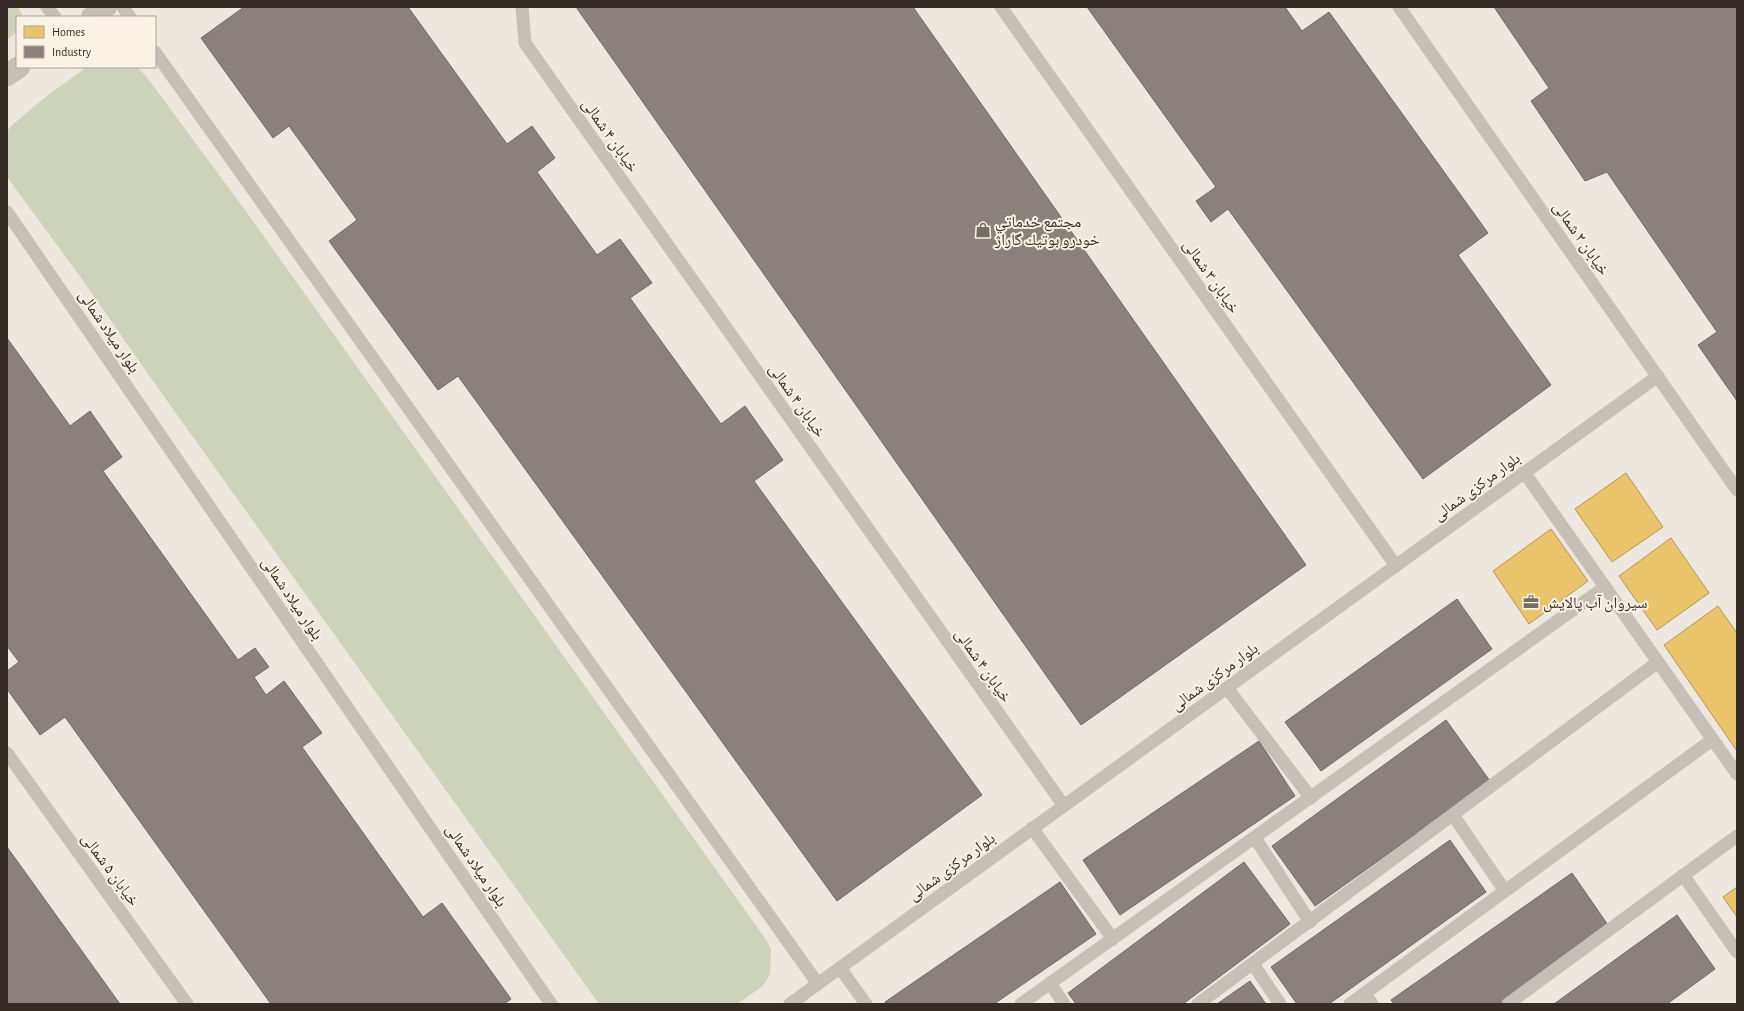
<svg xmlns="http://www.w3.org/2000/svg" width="1744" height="1011" font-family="'Alegreya Sans','Noto Naskh Arabic',sans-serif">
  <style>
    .green { fill: #cdd3b8 }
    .homes { fill: #e9c46a; stroke: #b39656 }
    .industry { fill: #8a817c; stroke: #716862 }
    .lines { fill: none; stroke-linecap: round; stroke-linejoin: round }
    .service { stroke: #c6bfb8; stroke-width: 13 }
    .minor { stroke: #c6bfb8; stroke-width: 22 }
    .labels { text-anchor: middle; stroke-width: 4; stroke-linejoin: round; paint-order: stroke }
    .street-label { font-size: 16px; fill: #362c26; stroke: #faf2e5 }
    .poi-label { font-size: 16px; fill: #362c26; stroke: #faf2e5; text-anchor: start }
  </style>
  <rect width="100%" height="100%" fill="#ede7df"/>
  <!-- green -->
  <g class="green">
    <path d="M7 7H18L22 14 21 17H17V31L10 38H7Z"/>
    <path d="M87 67H137L146 76 245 210 767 941 771 949 770 974 763 986 737 1004H599L160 391 79 275 7 177V132L10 127 44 98Z"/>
  </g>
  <!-- homes -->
  <g class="homes">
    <path d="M1626 473 1663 527 1612 562 1575 509Z"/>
    <path d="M1551 529 1588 581 1529 624 1493 571Z"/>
    <path d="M1671 538 1709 593 1657 630 1619 576Z"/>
    <path d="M1718 606 1737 633V751L1664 645Z"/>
    <path d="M1737 887V917L1723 897Z"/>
  </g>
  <!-- industry -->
  <g class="industry">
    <path d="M244 7H408L507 144 532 126 555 158 537 172 597 255 620 239 652 283 630 298 721 424 745 406 783 460 754 481 982 795 837 901 458 376 438 390 329 241 357 220 289 126 273 138 201 38Z"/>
    <path d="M576 7H913L1306 565 1081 725Z"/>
    <path d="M1087 7H1285L1302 31 1329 12 1488 233 1458 255 1551 385 1423 479 1228 209 1211 222 1196 201 1216 187Z"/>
    <path d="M1494 7H1737V401L1698 345 1717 332 1607 172 1585 181 1531 101 1549 88Z"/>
    <path d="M7 338 70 426 90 411 122 457 103 471 238 660 255 648 269 667 254 677 266 695 284 681 322 733 302 747 423 917 442 903 511 999 504 1004H271L65 717 40 735 7 689V671L19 662 7 646Z"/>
    <path d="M1457 599 1492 649 1321 771 1285 722Z"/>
    <path d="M1446 720 1490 781 1315 906 1272 846Z"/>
    <path d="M1259 741 1295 796 1120 915 1083 860Z"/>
    <path d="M1450 840 1486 892 1329 1004H1297L1271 967Z"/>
    <path d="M7 847 120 1004H7Z"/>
    <path d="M1244 862 1290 924 1183 1004H1076L1068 993Z"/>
    <path d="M1572 873 1610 928 1502 1004H1394L1391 1000Z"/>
    <path d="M1060 882 1096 934 994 1004H886L885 1002Z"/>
    <path d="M1677 915 1715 969 1667 1004H1554Z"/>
    <path d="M1250 981 1266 1004H1217Z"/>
  </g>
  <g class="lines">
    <!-- service -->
    <g class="service">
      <path d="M47 7 55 17"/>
      <path d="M123 7 130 17"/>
      <path d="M522 7 525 43 1064 806"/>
      <path d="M1001 7 1396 566"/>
      <path d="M1399 7 1737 490"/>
      <path d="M155 52 818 984"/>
      <path d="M7 212 551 1004"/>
      <path d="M1524 472 1737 774"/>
      <path d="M1227 688 1311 798"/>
      <path d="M7 753 187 1004"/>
      <path d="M1453 815 1505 891"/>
      <path d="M1032 828 1113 939"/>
      <path d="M1255 838 1310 922"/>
      <path d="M1683 875 1737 952"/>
      <path d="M1253 964 1280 1004"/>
      <path d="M840 968 866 1004"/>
      <path d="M1050 983 1064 1004"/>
      <path d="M1365 993 1372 1004"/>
      <path d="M790 1004 1658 376"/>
      <path d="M1021 1004 1605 587"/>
      <path d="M1198 1004 1658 662"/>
      <path d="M1350 1004 1712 740"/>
      <path d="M1508 1004 1737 836"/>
    </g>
    <!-- minor -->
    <g class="minor">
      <path d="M92 17 106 7"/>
      <path d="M7 75 19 67"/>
    </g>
  </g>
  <!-- icons -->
  <defs>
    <symbol id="shop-bare" viewBox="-9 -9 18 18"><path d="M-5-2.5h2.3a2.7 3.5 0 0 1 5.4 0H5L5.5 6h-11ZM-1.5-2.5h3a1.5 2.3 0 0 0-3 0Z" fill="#766d67" stroke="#faf2e5" stroke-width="2.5" paint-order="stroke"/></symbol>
    <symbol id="office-bare" viewBox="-9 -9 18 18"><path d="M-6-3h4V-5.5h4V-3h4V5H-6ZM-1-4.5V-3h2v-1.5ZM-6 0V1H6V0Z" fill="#766d67" stroke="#faf2e5" stroke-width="2.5" paint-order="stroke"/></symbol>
  </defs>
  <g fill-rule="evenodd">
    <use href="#shop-bare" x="972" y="219" width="22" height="22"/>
    <use href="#office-bare" x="1520" y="591" width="22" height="22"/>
  </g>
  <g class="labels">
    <!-- street labels -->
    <g class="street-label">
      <text transform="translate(611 135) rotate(55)" y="6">خیابان ۴ شمالی</text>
      <text transform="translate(1582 238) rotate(55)" y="6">خیابان ۲ شمالی</text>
      <text transform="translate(1212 276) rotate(55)" y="6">خیابان ۳ شمالی</text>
      <text transform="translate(110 331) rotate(56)" y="6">بلوار میلاد شمالی</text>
      <text transform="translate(798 400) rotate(55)" y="6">خیابان ۴ شمالی</text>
      <text transform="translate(1476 486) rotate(-36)" y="6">بلوار مرکزی شمالی</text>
      <text transform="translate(293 598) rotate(56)" y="6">بلوار میلاد شمالی</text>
      <text transform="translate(984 665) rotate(55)" y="6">خیابان ۴ شمالی</text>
      <text transform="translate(1214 676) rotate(-36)" y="6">بلوار مرکزی شمالی</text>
      <text transform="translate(477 865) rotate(56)" y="6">بلوار میلاد شمالی</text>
      <text transform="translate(951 866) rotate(-36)" y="6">بلوار مرکزی شمالی</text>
      <text transform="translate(111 869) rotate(54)" y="6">خیابان ۵ شمالی</text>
    </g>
    <!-- poi labels -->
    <g class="poi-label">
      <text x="995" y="227">مجتمع خدماتي<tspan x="995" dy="18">خودرو بوتيك گاراژ</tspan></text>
      <text x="1543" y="608">سیروان آب پالایش</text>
    </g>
  </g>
  <!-- border -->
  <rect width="1744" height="1011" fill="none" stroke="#362c26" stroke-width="16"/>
  <!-- legend -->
  <rect x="16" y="16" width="140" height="52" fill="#faf2e5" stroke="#aca399"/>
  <rect x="24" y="26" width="20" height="12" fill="#e9c46a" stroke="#aca399"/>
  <text x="52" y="36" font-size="12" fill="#362c26">Homes</text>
  <rect x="24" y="46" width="20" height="12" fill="#8a817c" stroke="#aca399"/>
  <text x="52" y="56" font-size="12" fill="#362c26">Industry</text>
</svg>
